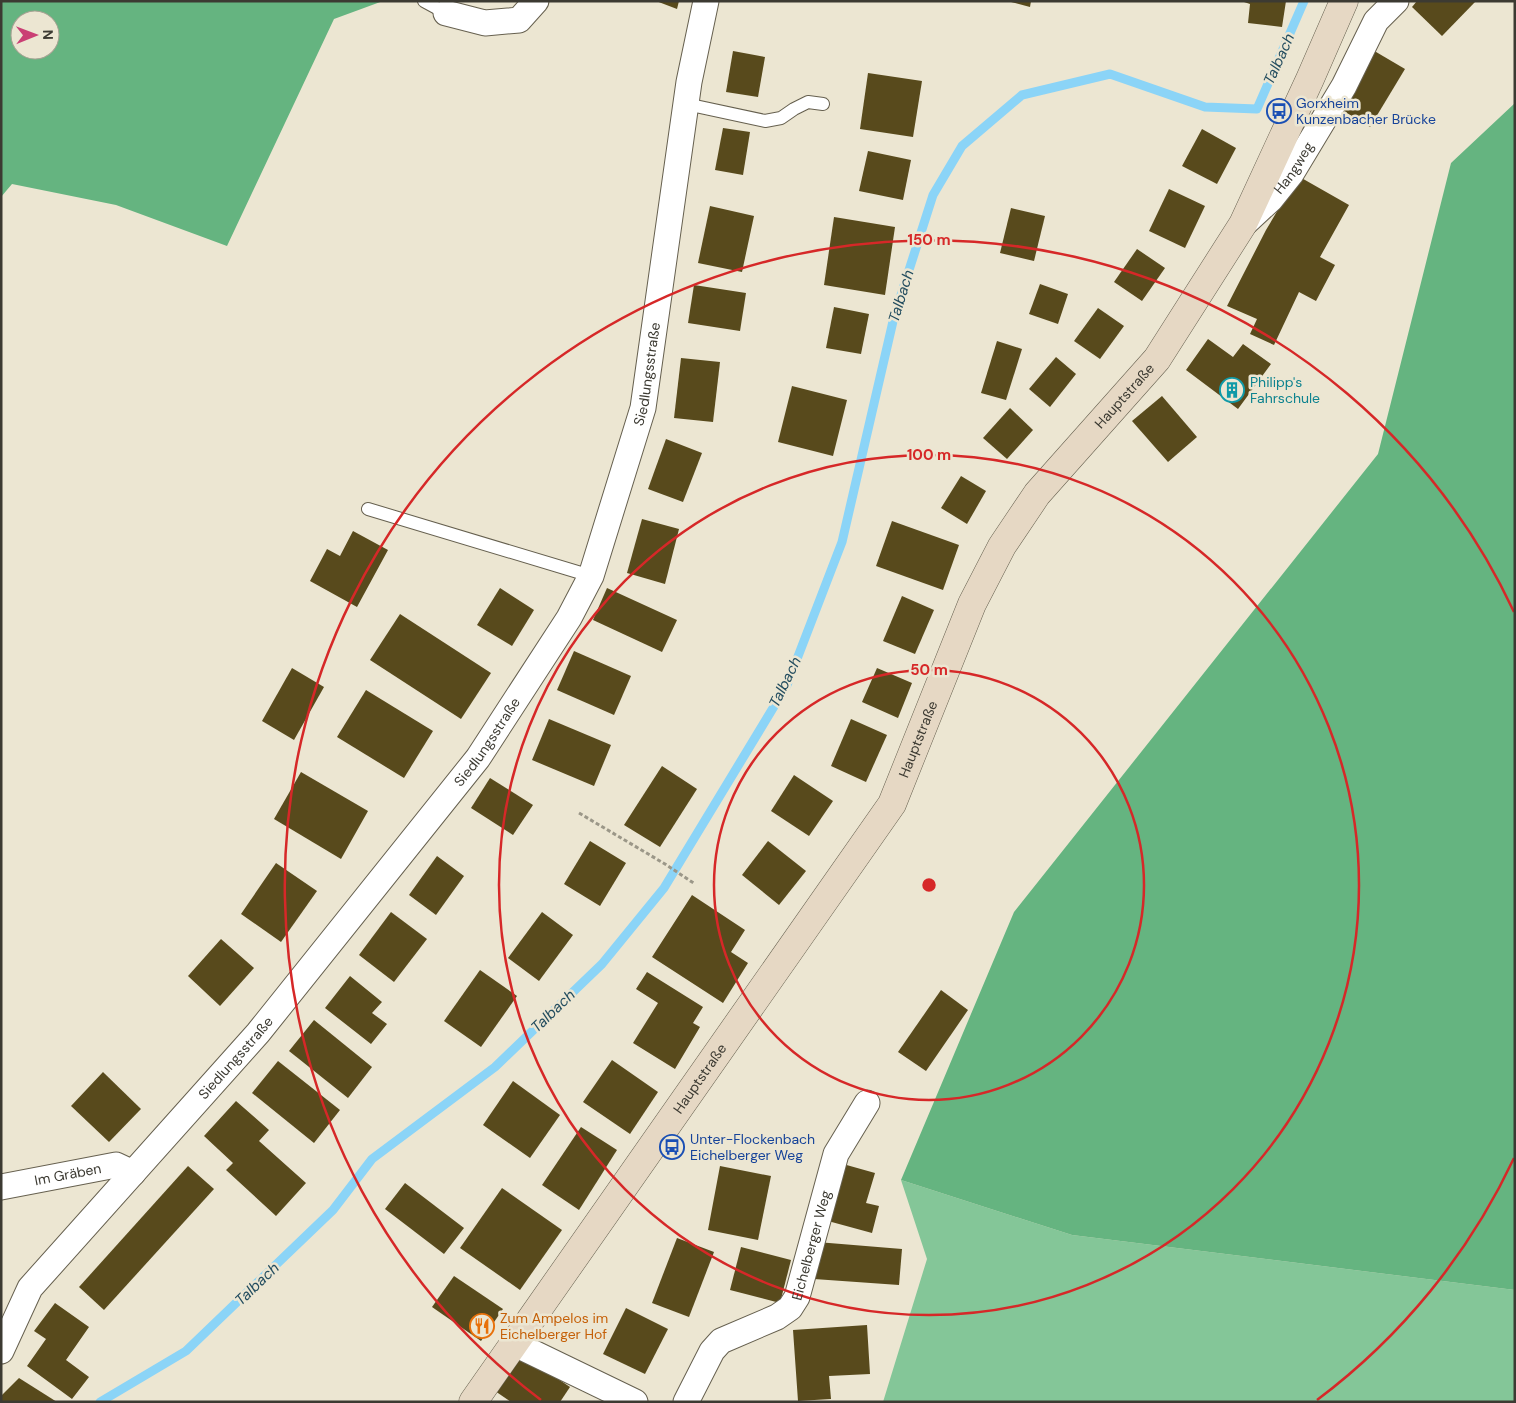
<svg xmlns="http://www.w3.org/2000/svg" width="1516" height="1403" font-family="'DM Sans',sans-serif">
  <style>
    .green { fill: #84c698 }
    .forest { fill: #65b480; fill-rule: evenodd }
    .lines { fill: none; stroke-linecap: round; stroke-linejoin: round }
    .stream { stroke: #8bd4f7; stroke-width: 9 }
    .building { fill: #584a1c }
    .lane-casing { stroke: #66604f; stroke-width: 14 }
    .street-casing { stroke: #66604f; stroke-width: 27 }
    .secondary-casing { stroke: #66604f; stroke-width: 29 }
    .path { stroke: #9b9788; stroke-width: 3; stroke-dasharray: 4 2.5; stroke-linecap: butt }
    .lane { stroke: #fff; stroke-width: 12 }
    .street { stroke: #fff; stroke-width: 25 }
    .secondary { stroke: #e6d8c4; stroke-width: 28 }
    .ring { fill: none; stroke: #d62828; stroke-width: 2.5 }
    .labels { text-anchor: middle; stroke-width: 5; stroke-linejoin: round; paint-order: stroke }
    .transit-label { font-size: 14px; fill: #164399; stroke: #ece6d2; text-anchor: start }
    .street-label { font-size: 14px; fill: #3c3a32; stroke: #ece6d2 }
    .culture-label { font-size: 14px; fill: #0d838f; stroke: #ece6d2; text-anchor: start }
    .food-label { font-size: 14px; fill: #c56008; stroke: #ece6d2; text-anchor: start }
    .water-label { font-size: 15px; font-style: italic; fill: #234d5f; stroke: #ece6d2 }
    .centre { fill: #d62828; stroke: #ece6d2; stroke-width: 2.5 }
    .ring-label { font-size: 15px; text-anchor: middle; font-weight: bold; fill: #d62828; stroke: #ece6d2; stroke-width: 5; stroke-linejoin: round; paint-order: stroke }
  </style>
  <rect width="100%" height="100%" fill="#ece6d2"/>
  <!-- green -->
  <path class="green" d="M901 1180 1072 1235 1515 1290V1402H883L927 1259Z"/>
  <!-- forest -->
  <g class="forest">
    <path d="M1 1H383L334 19 227 246 116 205 12 184 1 197ZM20 20H50V50H20Z"/>
    <path d="M1515 103V1290L1072 1235 901 1180 1014 912 1378 454 1451 163Z"/>
  </g>
  <g class="lines">
    <!-- stream -->
    <path class="stream" d="M100 1402 186 1351 333 1210 372 1159 495 1067 602 964 664 888 787 685 842 542 894 317 933 195 962 146 1022 95 1110 74 1205 107 1257 109 1304 1"/>
  </g>
  <!-- building -->
  <g class="building">
    <path d="M656 1H679L677 9Z"/>
    <path d="M1007 1H1031L1030 7Z"/>
    <path d="M1241 1H1286L1282 27 1248 23 1250 4Z"/>
    <path d="M1417 1H1476L1442 36 1412 7Z"/>
    <path d="M1371 49 1405 69 1370 127 1337 107Z"/>
    <path d="M733 51 765 57 758 97 726 92Z"/>
    <path d="M868 73 922 81 913 137 860 129Z"/>
    <path d="M723 128 750 132 743 175 715 170Z"/>
    <path d="M1202 129 1236 148 1217 184 1182 166Z"/>
    <path d="M868 151 911 160 903 200 859 191Z"/>
    <path d="M1298 176 1349 205 1320 257 1335 265 1316 301 1299 292 1274 345 1250 334 1257 319 1227 306 1266 230Z"/>
    <path d="M1169 189 1205 206 1185 248 1149 231Z"/>
    <path d="M710 206 754 216 742 272 698 263Z"/>
    <path d="M1011 208 1045 216 1034 261 1000 253Z"/>
    <path d="M834 217 895 227 885 295 824 285Z"/>
    <path d="M1137 249 1165 268 1142 301 1114 282Z"/>
    <path d="M1040 284 1068 294 1058 324 1029 314Z"/>
    <path d="M694 285 746 293 740 331 688 323Z"/>
    <path d="M834 307 869 314 861 354 826 348Z"/>
    <path d="M1098 308 1124 326 1100 359 1074 341Z"/>
    <path d="M1208 339 1233 357 1243 344 1271 364 1238 409 1186 370Z"/>
    <path d="M997 341 1022 349 1006 400 981 393Z"/>
    <path d="M1056 357 1076 374 1050 407 1029 389Z"/>
    <path d="M681 358 720 362 713 422 674 418Z"/>
    <path d="M792 386 847 400 833 456 778 442Z"/>
    <path d="M1162 396 1197 437 1168 462 1132 421Z"/>
    <path d="M1010 408 1033 430 1007 459 983 438Z"/>
    <path d="M666 439 702 453 683 502 648 489Z"/>
    <path d="M961 476 986 491 967 524 941 508Z"/>
    <path d="M642 519 679 529 665 584 627 573Z"/>
    <path d="M892 521 959 545 943 590 876 566Z"/>
    <path d="M353 531 388 550 357 607 310 581 327 549 340 556Z"/>
    <path d="M500 588 534 610 512 646 477 625Z"/>
    <path d="M607 588 677 620 662 652 593 620Z"/>
    <path d="M902 596 934 610 915 654 883 641Z"/>
    <path d="M400 614 491 673 461 719 370 660Z"/>
    <path d="M574 651 631 676 614 715 557 690Z"/>
    <path d="M292 668 324 687 294 740 262 721Z"/>
    <path d="M877 668 912 683 898 718 862 702Z"/>
    <path d="M366 690 433 731 404 778 337 737Z"/>
    <path d="M549 719 611 745 594 786 532 760Z"/>
    <path d="M851 719 887 735 866 782 831 766Z"/>
    <path d="M662 766 697 789 660 847 624 825Z"/>
    <path d="M301 772 368 811 341 859 274 819Z"/>
    <path d="M794 775 833 801 809 836 771 811Z"/>
    <path d="M490 778 533 805 513 835 471 808Z"/>
    <path d="M590 841 626 863 600 906 564 884Z"/>
    <path d="M768 841 806 871 779 905 742 875Z"/>
    <path d="M437 856 464 876 436 915 409 895Z"/>
    <path d="M276 863 317 891 281 942 241 914Z"/>
    <path d="M692 895 745 930 731 952 748 963 723 1003 652 957Z"/>
    <path d="M391 912 427 939 394 982 359 955Z"/>
    <path d="M542 912 573 935 539 981 508 958Z"/>
    <path d="M221 939 254 968 220 1006 188 976Z"/>
    <path d="M480 970 517 996 481 1047 444 1021Z"/>
    <path d="M647 972 703 1007 693 1023 700 1027 675 1069 633 1043 658 1003 636 989Z"/>
    <path d="M350 976 382 1002 372 1013 387 1024 371 1044 325 1008Z"/>
    <path d="M941 990 968 1010 926 1071 898 1052Z"/>
    <path d="M314 1020 372 1067 348 1098 289 1051Z"/>
    <path d="M612 1060 658 1092 630 1134 583 1102Z"/>
    <path d="M278 1061 340 1110 314 1143 252 1093Z"/>
    <path d="M103 1072 141 1109 109 1142 71 1106Z"/>
    <path d="M513 1081 560 1115 530 1158 483 1125Z"/>
    <path d="M236 1101 269 1130 259 1141 306 1183 276 1216 226 1170 233 1163 204 1136Z"/>
    <path d="M581 1127 617 1150 579 1210 542 1185Z"/>
    <path d="M843 1164 875 1173 866 1203 879 1206 872 1233 828 1221Z"/>
    <path d="M188 1166 214 1189 104 1310 79 1287Z"/>
    <path d="M720 1166 771 1176 758 1240 708 1230Z"/>
    <path d="M405 1183 464 1228 444 1254 385 1209Z"/>
    <path d="M502 1188 562 1230 520 1290 460 1248Z"/>
    <path d="M677 1238 714 1252 689 1317 652 1303Z"/>
    <path d="M817 1242 902 1249 899 1285 814 1279Z"/>
    <path d="M741 1247 791 1260 780 1303 730 1290Z"/>
    <path d="M454 1276 503 1309 481 1341 432 1307Z"/>
    <path d="M55 1303 89 1327 66 1360 89 1377 72 1399 27 1366 46 1339 34 1331Z"/>
    <path d="M626 1308 668 1329 645 1374 603 1354Z"/>
    <path d="M867 1325 870 1374 829 1376 831 1399 798 1401 793 1330Z"/>
    <path d="M521 1354 570 1387 560 1402H511L495 1391Z"/>
    <path d="M19 1378 57 1402H1V1396Z"/>
  </g>
  <g class="lines">
    <defs>
      <g id="lane">
        <path d="M424 1 446 13"/>
        <path d="M686 104 765 121 781 118 794 109 808 102 823 104"/>
        <path d="M368 509 591 576"/>
      </g>
      <g id="street">
        <path d="M446 13 485 23 519 20 536 1"/>
        <path id="s1" d="M1245 223 1271 199 1291 174 1344 86 1376 21 1396 1"/>
        <path id="s2" d="M1 1187 116 1165 133 1173"/>
        <path d="M515 1344 635 1402"/>
        <path id="s3" d="M1 1351 30 1288 258 1033 478 758 569 618 591 576 643 408 689 82 706 1"/>
        <path id="s4" d="M686 1402 712 1351 721 1341 777 1317 790 1308 797 1297 836 1154 867 1103"/>
      </g>
      <g id="secondary">
        <path id="s5" d="M473 1402 892 804 972 604 1002 546 1037 494 1157 359 1243 224 1310 79 1344 1"/>
      </g>
    </defs>
    <!-- lane casing -->
    <use href="#lane" class="lane-casing"/>
    <!-- street casing -->
    <use href="#street" class="street-casing"/>
    <!-- secondary casing -->
    <use href="#secondary" class="secondary-casing"/>
    <!-- path -->
    <path class="path" d="M579 813 665 864 695 884"/>
    <!-- lane -->
    <use href="#lane" class="lane"/>
    <!-- street -->
    <use href="#street" class="street"/>
    <!-- secondary -->
    <use href="#secondary" class="secondary"/>
  </g>
  <!-- distance rings -->
  <g class="ring">
    <circle cx="929" cy="885" r="215"/>
    <circle cx="929" cy="885" r="430"/>
    <path d="M1514 1158A645 645 0 0 1 1317 1400M541 1400A645 645 0 1 1 1514 612"/>
  </g>
  <!-- icons -->
  <defs>
    <symbol id="bus-ring" viewBox="-11 -11 22 22"><circle r="9.5" fill="#ece6d2" stroke="#1a4fb4" stroke-width="1.5"/><path d="M-5-6H5V4H4V6H2V4H-2V6H-4V4H-5ZM-3.5-4V0h7V-4ZM-3.5 1.2v1.5H-2V1.2ZM2 1.2v1.5H3.5V1.2Z" fill="#1a4fb4"/></symbol>
    <symbol id="building-ring" viewBox="-11 -11 22 22"><circle r="9.5" fill="#ece6d2" stroke="#0f9aa8" stroke-width="1.5"/><path d="M-4-6H4V6H1V3H-1V6H-4ZM-2.5-4.3h1.7v1.8h-1.7ZM.8-4.3h1.7v1.8H.8ZM-2.5-1h1.7V.8h-1.7ZM.8-1h1.7V.8H.8Z" fill="#0f9aa8"/></symbol>
    <symbol id="restaurant-ring" viewBox="-11 -11 22 22"><circle r="9.5" fill="#ece6d2" stroke="#e8710a" stroke-width="1.5"/><path d="M-5-6h1v4h1v-4h1v4h1v-4h1v5L-1.5 .5V6h-2V.5L-5-1ZM5-6V6H3V1.5H1.5Q1.5-4 5-6Z" fill="#e8710a"/></symbol>
  </defs>
  <g fill-rule="evenodd">
    <use href="#bus-ring" x="1265" y="97" width="28" height="28"/>
    <use href="#building-ring" x="1218" y="376" width="28" height="28"/>
    <use href="#bus-ring" x="658" y="1133" width="28" height="28"/>
    <use href="#restaurant-ring" x="468" y="1312" width="28" height="28"/>
  </g>
  <g class="labels">
    <!-- transit labels -->
    <g class="transit-label">
      <text x="1296" y="108">Gorxheim<tspan x="1296" dy="16">Kunzenbacher Brücke</tspan></text>
      <text x="690" y="1144">Unter-Flockenbach<tspan x="690" dy="16">Eichelberger Weg</tspan></text>
    </g>
    <!-- street labels -->
    <g class="street-label">
      <text dy="5" stroke="none"><textPath href="#s1" startOffset="74">Hangweg</textPath></text>
      <text dy="5" stroke="none"><textPath href="#s3" startOffset="1188">Siedlungsstraße</textPath></text>
      <text dy="5" stroke="none"><textPath href="#s5" startOffset="1205">Hauptstraße</textPath></text>
      <text dy="5" stroke="none"><textPath href="#s3" startOffset="782">Siedlungsstraße</textPath></text>
      <text dy="5" stroke="none"><textPath href="#s5" startOffset="800">Hauptstraße</textPath></text>
      <text dy="5" stroke="none"><textPath href="#s3" startOffset="378">Siedlungsstraße</textPath></text>
      <text dy="5" stroke="none"><textPath href="#s5" startOffset="395">Hauptstraße</textPath></text>
      <text dy="5" stroke="none"><textPath href="#s2" startOffset="68">Im Gräben</textPath></text>
      <text dy="5" stroke="none"><textPath href="#s4" startOffset="214">Eichelberger Weg</textPath></text>
    </g>
    <!-- culture labels -->
    <g class="culture-label">
      <text x="1250" y="387">Philipp's<tspan x="1250" dy="16">Fahrschule</tspan></text>
    </g>
    <!-- food labels -->
    <g class="food-label">
      <text x="500" y="1323">Zum Ampelos im<tspan x="500" dy="16">Eichelberger Hof</tspan></text>
    </g>
    <!-- water labels -->
    <g class="water-label">
      <text transform="translate(1279 59) rotate(-66)" y="5">Talbach</text>
      <text transform="translate(901 296) rotate(-73)" y="5">Talbach</text>
      <text transform="translate(785 682) rotate(-64)" y="5">Talbach</text>
      <text transform="translate(553 1011) rotate(-44)" y="5">Talbach</text>
      <text transform="translate(257 1284) rotate(-44)" y="5">Talbach</text>
    </g>
  </g>
  <circle cx="929" cy="885" r="8" class="centre"/>
  <g class="ring-label">
    <text x="929" y="245">150 m</text>
    <text x="929" y="460">100 m</text>
    <text x="929" y="675">50 m</text>
  </g>
  <!-- border -->
  <rect width="1516" height="1403" fill="none" stroke="#3c3a32" stroke-width="5"/>
  <!-- north arrow -->
  <g transform="translate(35 35) rotate(89)"><circle r="24" fill="#ece6d2" stroke="#a6a192"/>
  <path d="M0-4L9 19L0 12L-9 19Z" fill="#ca3f74"/>
  <text y="-8" font-size="14" font-weight="bold" text-anchor="middle" fill="#3c3a32">N</text>
  </g>
</svg>
